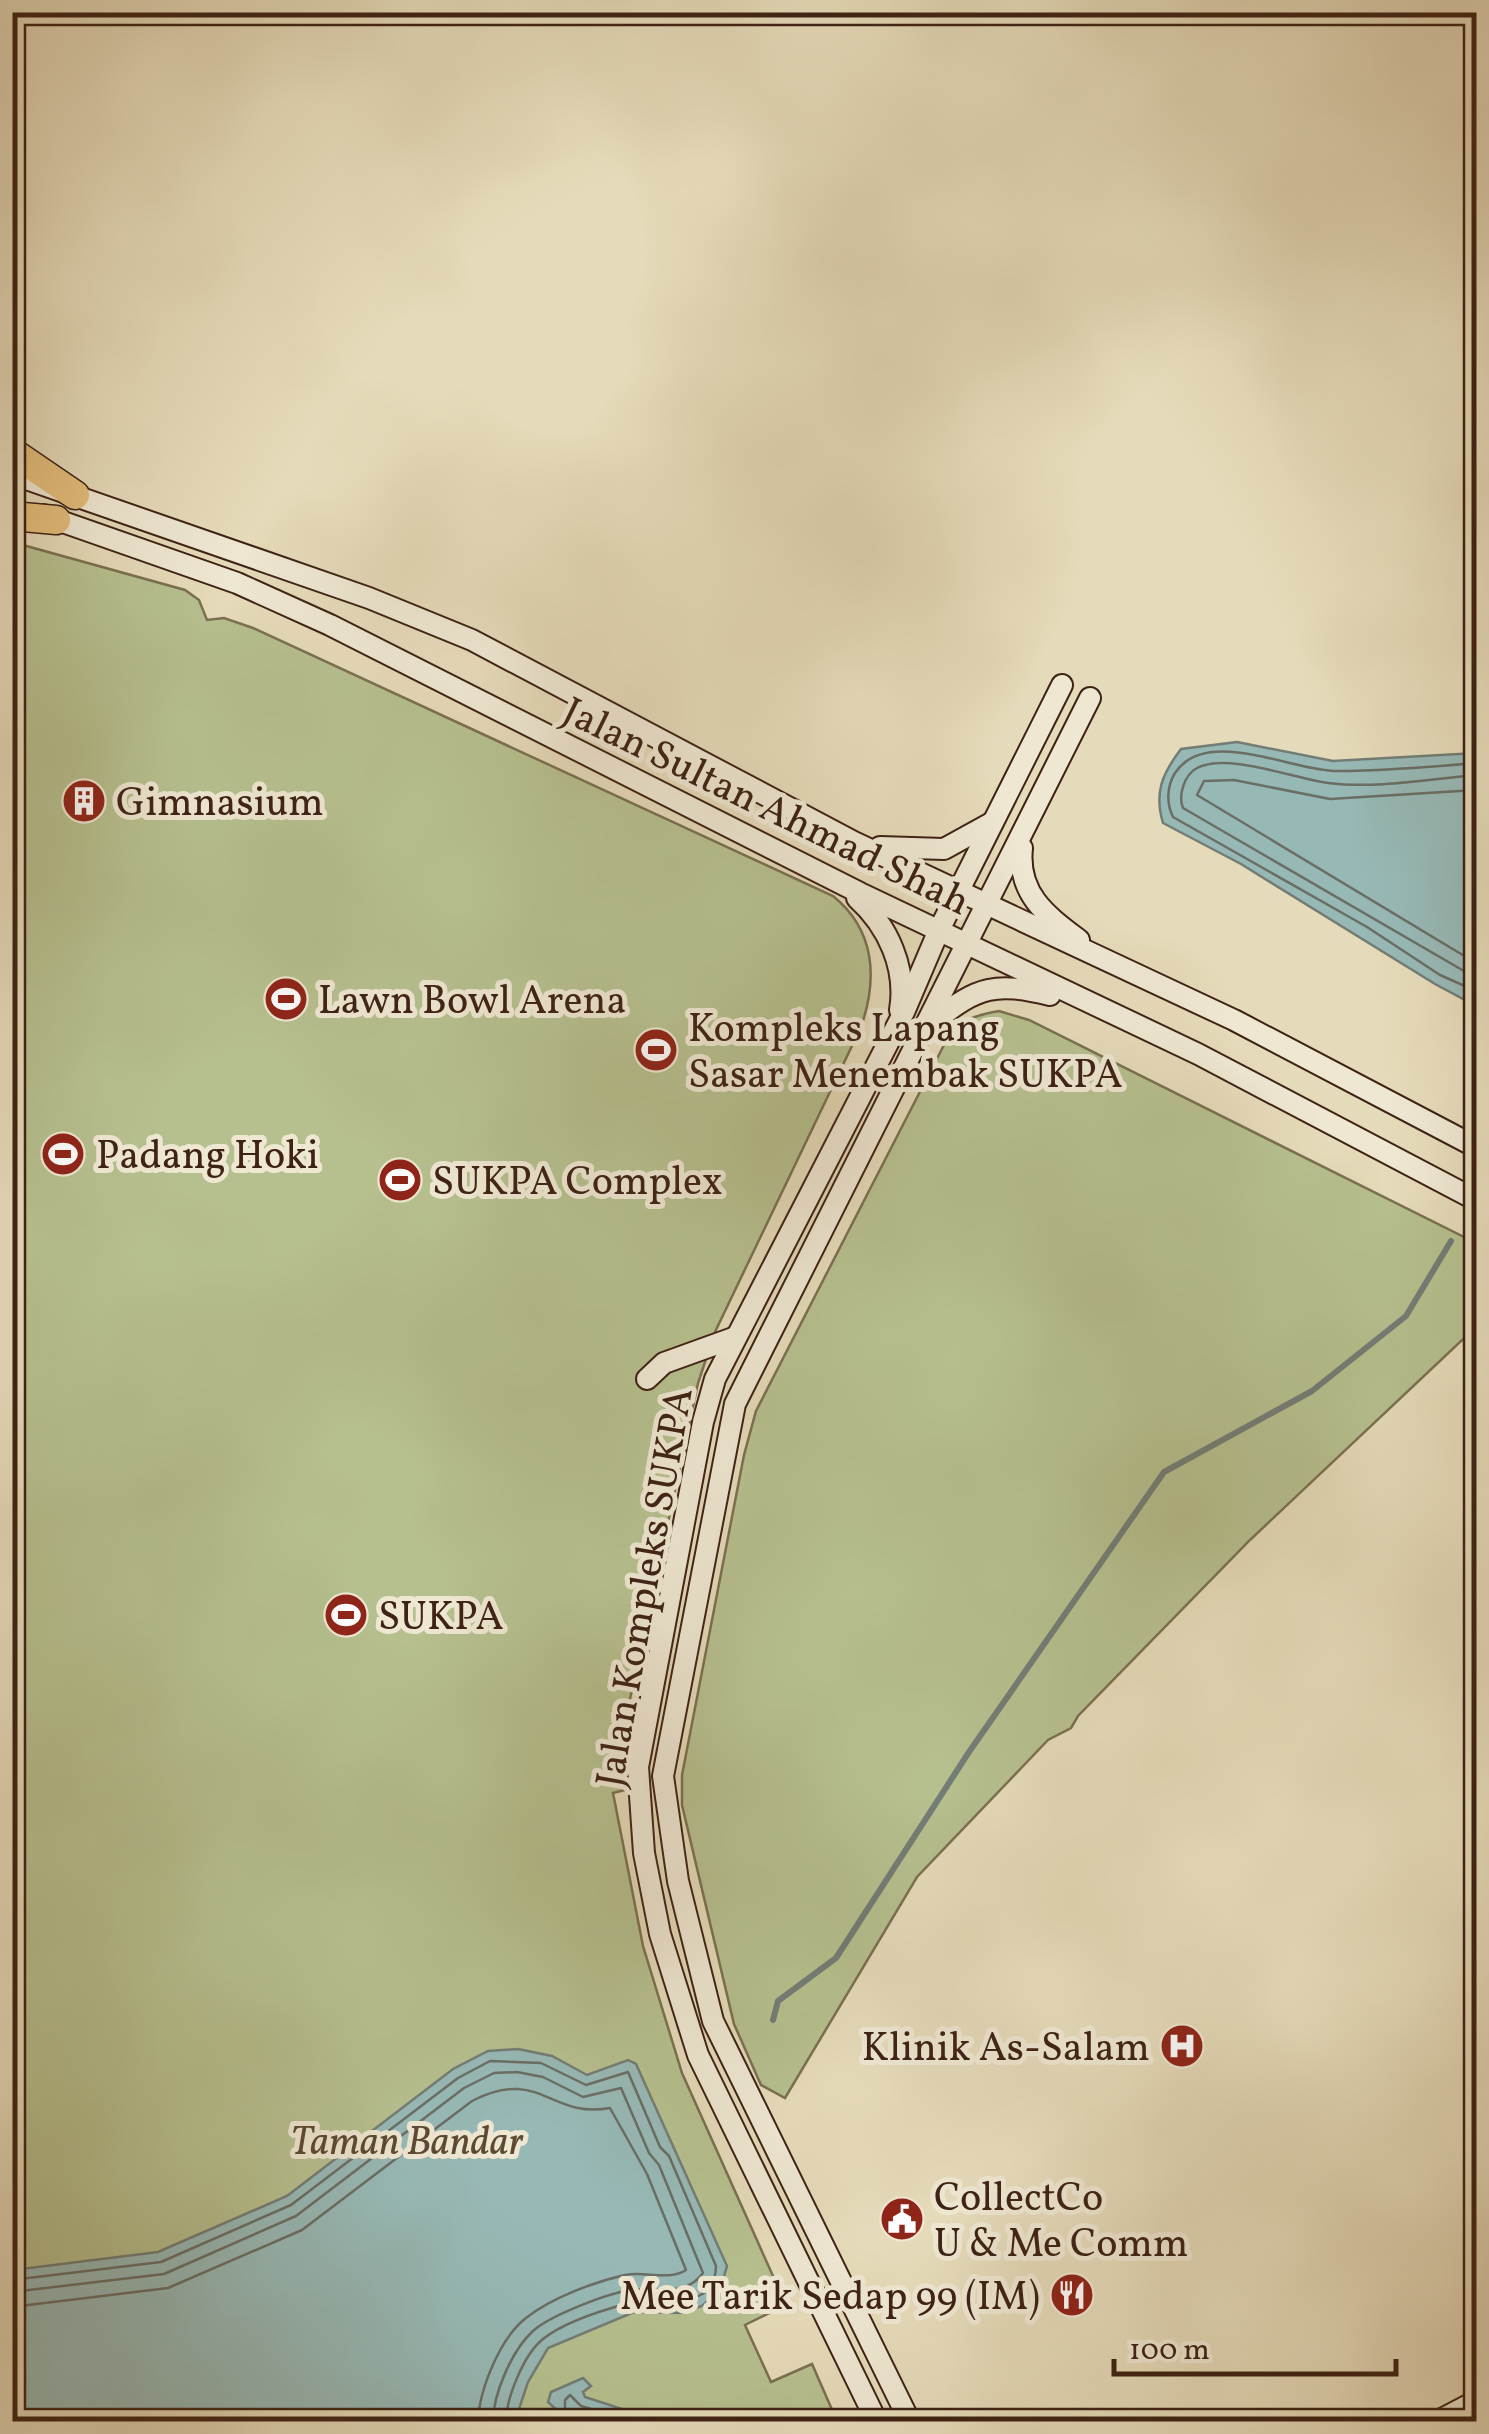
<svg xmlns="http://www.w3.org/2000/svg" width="1489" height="2434" font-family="Vollkorn,serif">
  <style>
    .green { fill: #b6bf8e; stroke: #7a7051; stroke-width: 2.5 }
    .water { fill: #97b9b6; stroke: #737d75; stroke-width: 2.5 }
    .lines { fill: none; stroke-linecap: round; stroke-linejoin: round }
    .shore { stroke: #6a6e65; stroke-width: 2.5 }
    .stream { stroke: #737d75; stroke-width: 6 }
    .secondary-casing { stroke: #3e2214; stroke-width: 24 }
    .highway-casing { stroke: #3e2214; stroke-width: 31 }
    .secondary { stroke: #eee7d2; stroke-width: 20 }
    .highway { stroke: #e2bd7c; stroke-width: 28 }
    .labels { text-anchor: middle; stroke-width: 10; stroke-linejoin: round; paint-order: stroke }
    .poi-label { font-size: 40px; fill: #3e2214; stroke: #eee7d2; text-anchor: start }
    .street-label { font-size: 40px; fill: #3e2214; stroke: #eee7d2 }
    .park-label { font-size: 40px; font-style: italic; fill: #5c4932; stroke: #eee7d2 }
  </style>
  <rect width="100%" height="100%" fill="#e5dab9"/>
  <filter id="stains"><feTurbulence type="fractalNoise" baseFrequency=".002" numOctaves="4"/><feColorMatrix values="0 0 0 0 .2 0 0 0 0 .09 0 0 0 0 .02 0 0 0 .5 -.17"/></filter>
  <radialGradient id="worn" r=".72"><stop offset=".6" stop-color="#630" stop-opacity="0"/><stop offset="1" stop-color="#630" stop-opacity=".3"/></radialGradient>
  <!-- green -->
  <g class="green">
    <path d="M12 542 185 590 199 600 207 620 224 618 253 628 833 896C875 930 878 978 861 1027L715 1332 698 1383 624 1727 636 1734 625 1790 613 1793 643 1946 682 2073 786 2305 745 2325 771 2382 812 2364 837 2421H13Z"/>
    <path d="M999 1011 1029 1020 1476 1243V1327L1250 1540 1078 1716 1071 1728 1048 1740 917 1877 785 2098 761 2085 734 2024 682 1805V1775L744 1455 756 1411 946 1041C958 1020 976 1015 999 1011Z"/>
  </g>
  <!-- water -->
  <g class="water">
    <path d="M1237 742 1333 761 1476 753V1000H1465L1435 984 1241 864 1163 823C1154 793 1162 774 1181 749Z"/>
    <path d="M518 2049 552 2056 587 2075 628 2060 636 2064 727 2266 720 2290 702 2306 682 2313 634 2312 548 2348 528 2382 515 2421H13V2270L158 2252 287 2196 453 2069 488 2051Z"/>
    <path d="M583 2378 591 2386 583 2392 585 2397 659 2421H554L558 2411 548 2402 551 2392Z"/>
  </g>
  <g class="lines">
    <!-- shore -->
    <g class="shore">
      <path d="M1476 763C1430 767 1383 771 1337 771 1292 771 1206 726 1175 773 1167 786 1166 803 1173 817L1367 927 1440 975 1476 991"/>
      <path d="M1476 775C1430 779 1375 789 1328 783 1295 779 1228 752 1197 768 1184 775 1178 796 1183 808L1476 978"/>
      <path d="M1476 790 1330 799 1234 780 1204 781 1197 795 1476 963"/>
      <path d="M12 2280 161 2262 291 2205 458 2078 490 2061 541 2063 586 2085 628 2072 660 2147 669 2156 716 2266C715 2315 658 2295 629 2303 603 2310 564 2322 543 2339 524 2354 506 2398 506 2422"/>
      <path d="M12 2292 164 2274 296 2216 464 2088 494 2073 517 2072 543 2077 583 2097 621 2088 649 2153 659 2165 703 2273C685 2298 658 2286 632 2290 610 2292 549 2316 533 2331 512 2350 493 2394 493 2422"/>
      <path d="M12 2307 168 2288 302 2230 472 2101C540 2066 549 2119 610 2108L647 2174 686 2270C669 2281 645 2271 625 2275 594 2282 551 2298 526 2318 500 2338 479 2390 478 2422"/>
      <path d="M565 2422V2400L570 2395 581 2406 634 2422"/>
    </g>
    <!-- stream -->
    <path class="stream" d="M773 2020 778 2001 836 1958 969 1752 1164 1472 1312 1391 1406 1316 1451 1241"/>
    <defs>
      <g id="secondary">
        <path d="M12 474 369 598 472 640 854 842 1234 1020 1476 1147"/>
        <path d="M43 515 237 583 330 625 860 893 1198 1054 1476 1200"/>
        <path d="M880 847 944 849 993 822"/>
        <path d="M1022 848C1017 894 1046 915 1079 940"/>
        <path d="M857 898C888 926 907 968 900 1010"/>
        <path d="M935 1021C978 986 996 982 1050 995"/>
        <path d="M647 1379 664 1363 736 1337"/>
        <path d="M877 2422 698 2055 660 1934 644 1853 638 1767 703 1422 715 1379 904 1012 939 930 1062 685"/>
        <path d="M910 2422 713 2021 678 1881 663 1776 735 1404 1090 698"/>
        <path d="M1436 2422 1476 2401"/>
      </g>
      <g id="highway">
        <path d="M12 452 75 495"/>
        <path d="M12 516 56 520"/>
      </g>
    </defs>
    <!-- secondary casing -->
    <use href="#secondary" class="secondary-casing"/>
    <!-- highway casing -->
    <use href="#highway" class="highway-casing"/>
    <!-- secondary -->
    <use href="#secondary" class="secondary"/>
    <!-- highway -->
    <use href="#highway" class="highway"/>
  </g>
  <!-- icons -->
  <defs>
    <symbol id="building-disc" viewBox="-11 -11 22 22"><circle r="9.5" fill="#8f2418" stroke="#eee7d2"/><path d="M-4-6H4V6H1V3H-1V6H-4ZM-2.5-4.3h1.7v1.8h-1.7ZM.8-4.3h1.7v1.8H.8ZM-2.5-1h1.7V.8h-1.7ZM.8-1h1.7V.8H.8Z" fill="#fff"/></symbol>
    <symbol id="stadium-disc" viewBox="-11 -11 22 22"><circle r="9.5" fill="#8f2418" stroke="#eee7d2"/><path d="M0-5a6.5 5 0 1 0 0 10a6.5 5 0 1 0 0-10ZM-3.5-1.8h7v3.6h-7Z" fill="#fff"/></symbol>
    <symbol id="hospital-disc" viewBox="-11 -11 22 22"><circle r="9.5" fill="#8f2418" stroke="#eee7d2"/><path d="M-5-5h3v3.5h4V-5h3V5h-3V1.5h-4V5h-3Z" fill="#fff"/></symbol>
    <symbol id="civic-disc" viewBox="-11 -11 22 22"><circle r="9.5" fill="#8f2418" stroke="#eee7d2"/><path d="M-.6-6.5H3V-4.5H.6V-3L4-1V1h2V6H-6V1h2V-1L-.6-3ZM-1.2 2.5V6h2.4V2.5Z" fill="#fff"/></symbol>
    <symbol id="restaurant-disc" viewBox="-11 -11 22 22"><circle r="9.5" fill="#8f2418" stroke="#eee7d2"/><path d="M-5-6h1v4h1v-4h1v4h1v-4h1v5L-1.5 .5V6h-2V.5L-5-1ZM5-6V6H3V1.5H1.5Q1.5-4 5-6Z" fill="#fff"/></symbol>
  </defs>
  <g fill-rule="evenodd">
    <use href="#building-disc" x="59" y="776" width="50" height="50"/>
    <use href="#stadium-disc" x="261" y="974" width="50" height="50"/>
    <use href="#stadium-disc" x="631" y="1025" width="50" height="50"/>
    <use href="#stadium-disc" x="38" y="1129" width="50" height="50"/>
    <use href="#stadium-disc" x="375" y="1155" width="50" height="50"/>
    <use href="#stadium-disc" x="321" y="1590" width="50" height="50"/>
    <use href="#hospital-disc" x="1157" y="2021" width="50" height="50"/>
    <use href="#civic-disc" x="877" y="2194" width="50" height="50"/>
    <use href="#restaurant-disc" x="1047" y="2270" width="50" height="50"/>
  </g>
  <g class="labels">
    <!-- poi labels -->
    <g class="poi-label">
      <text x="116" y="815">Gimnasium</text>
      <text x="318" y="1013">Lawn Bowl Arena</text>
      <text x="688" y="1041">Kompleks Lapang<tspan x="688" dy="46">Sasar Menembak SUKPA</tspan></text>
      <text x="96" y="1168">Padang Hoki</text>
      <text x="432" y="1194">SUKPA Complex</text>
      <text x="378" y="1629">SUKPA</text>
      <text x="1150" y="2060" text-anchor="end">Klinik As-Salam</text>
      <text x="934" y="2210">CollectCo<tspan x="934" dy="46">U &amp; Me Comm</tspan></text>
      <text x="1040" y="2309" text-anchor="end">Mee Tarik Sedap 99 (IM)</text>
    </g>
    <!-- street labels -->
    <g class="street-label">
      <text transform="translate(767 805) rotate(26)" y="14">Jalan Sultan Ahmad Shah</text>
      <text transform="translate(643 1587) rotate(-80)" y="14">Jalan Kompleks SUKPA</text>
    </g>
    <!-- park labels -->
    <g class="park-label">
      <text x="407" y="2154">Taman Bandar</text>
    </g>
  </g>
  <!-- margin -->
  <rect width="1489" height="2434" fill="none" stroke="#e5dab9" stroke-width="50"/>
  <rect x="15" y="15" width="1459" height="2404" fill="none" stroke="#3e2214" stroke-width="5"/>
  <rect x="25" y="25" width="1439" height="2384" fill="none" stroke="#3e2214" stroke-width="2.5"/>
  <!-- scale -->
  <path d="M1114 2359v15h282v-15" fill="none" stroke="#3e2214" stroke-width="5"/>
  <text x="1129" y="2359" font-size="30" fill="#3e2214" stroke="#eee7d2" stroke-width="8" paint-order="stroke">100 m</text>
  <rect width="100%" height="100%" filter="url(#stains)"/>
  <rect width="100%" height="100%" fill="url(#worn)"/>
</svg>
